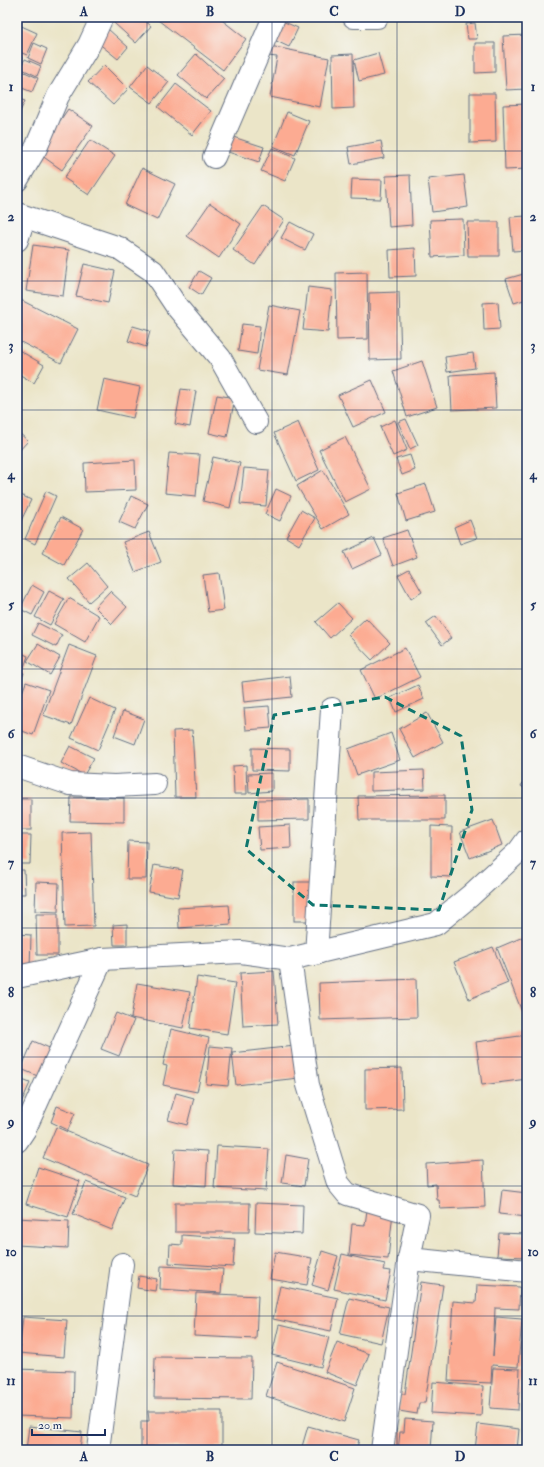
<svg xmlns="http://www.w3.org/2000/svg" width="544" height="1467" font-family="'IM FELL Double Pica',serif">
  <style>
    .building { fill: #fcab92 }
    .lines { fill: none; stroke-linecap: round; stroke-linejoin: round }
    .street-casing { stroke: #646f83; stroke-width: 24 }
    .street { stroke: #fff; stroke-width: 22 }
    .marked { fill: none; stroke: #0f766e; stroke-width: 3; stroke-dasharray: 8 5; stroke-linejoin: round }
    .grid { fill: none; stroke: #1b2f5e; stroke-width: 1; stroke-opacity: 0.55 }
    .neatline { fill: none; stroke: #1b2f5e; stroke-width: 1.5 }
    .grid-label { font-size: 13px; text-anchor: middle; font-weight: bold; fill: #1b2f5e }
  </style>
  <rect width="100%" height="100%" fill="#f6f6f2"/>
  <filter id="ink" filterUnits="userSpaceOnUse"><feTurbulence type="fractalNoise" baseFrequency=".025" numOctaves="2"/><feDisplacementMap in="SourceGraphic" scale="8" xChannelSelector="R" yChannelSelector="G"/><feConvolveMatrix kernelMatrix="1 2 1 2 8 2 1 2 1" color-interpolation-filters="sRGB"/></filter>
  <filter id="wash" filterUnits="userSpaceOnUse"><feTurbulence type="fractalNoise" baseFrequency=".012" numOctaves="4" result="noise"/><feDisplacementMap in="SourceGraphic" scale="16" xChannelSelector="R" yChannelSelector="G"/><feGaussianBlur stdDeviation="0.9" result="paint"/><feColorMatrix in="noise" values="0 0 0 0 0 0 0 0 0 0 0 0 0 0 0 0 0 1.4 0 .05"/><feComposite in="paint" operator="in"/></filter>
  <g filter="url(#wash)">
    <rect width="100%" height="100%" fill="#ebe5c8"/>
    <g id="blocks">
      <!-- building -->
      <g class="building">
        <path d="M120 17H141L151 26 136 43 114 23Z"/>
        <path d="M154 17H218L246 39 223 70Z"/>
        <path d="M280 20 298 28 289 47 272 39Z"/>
        <path d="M475 23 477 39H468L466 24Z"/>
        <path d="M17 24 37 33 27 55 17 51Z"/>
        <path d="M108 29 128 47 118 59 97 42Z"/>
        <path d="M527 35V89L506 90 503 36Z"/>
        <path d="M34 43 47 49 41 64 28 58Z"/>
        <path d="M475 43H495V72L475 73Z"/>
        <path d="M270 46 329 58 320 107 270 97 277 57 268 56Z"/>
        <path d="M378 53 384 75 359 81 354 60Z"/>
        <path d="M17 54 23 57 17 69Z"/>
        <path d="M196 54 224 79 206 99 178 75Z"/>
        <path d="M353 54 354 108 333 109 332 55Z"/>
        <path d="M25 59 41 66 37 76 20 68Z"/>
        <path d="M104 65 128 89 113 105 88 82Z"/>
        <path d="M147 65 169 82 152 103 130 87Z"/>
        <path d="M20 70 38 78 32 92 17 86V77Z"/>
        <path d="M176 84 211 111 192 135 158 107Z"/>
        <path d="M470 93H495L496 142 470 143Z"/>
        <path d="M17 98 25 101 17 118Z"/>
        <path d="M527 104V169L505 170 503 105Z"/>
        <path d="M68 109 93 126 62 170 38 153Z"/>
        <path d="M287 112 309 121 295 155 273 146Z"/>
        <path d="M227 135 264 147 259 162 222 150Z"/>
        <path d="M90 140 115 156 89 195 64 178Z"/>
        <path d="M381 141 384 158 351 164 348 147Z"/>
        <path d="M272 148 295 158 285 181 261 171Z"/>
        <path d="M142 168 175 184 157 220 125 205Z"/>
        <path d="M410 175 412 225 389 227 386 176Z"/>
        <path d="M464 175 468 207 432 212 428 179Z"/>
        <path d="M352 179 382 180 381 199 351 198Z"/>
        <path d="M210 203 241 224 219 258 187 236Z"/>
        <path d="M263 206 284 220 255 265 233 250Z"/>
        <path d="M527 216V250L513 251 510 217Z"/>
        <path d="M463 219 464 255 432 257 430 220Z"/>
        <path d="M290 222 313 234 305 250 281 238Z"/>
        <path d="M467 222H499V256H468Z"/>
        <path d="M33 245 69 250 63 296 26 291Z"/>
        <path d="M415 248 416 276 390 277 389 250Z"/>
        <path d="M84 264 115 271 108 303 76 296Z"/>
        <path d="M199 271 211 278 201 295 189 287Z"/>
        <path d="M367 272 368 339 337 340 336 273Z"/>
        <path d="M527 273V299L514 303 506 279Z"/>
        <path d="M308 287 332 290 328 332 303 330Z"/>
        <path d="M399 292 401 359 370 360 369 293Z"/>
        <path d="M17 298 78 329 61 363 17 340Z"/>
        <path d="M498 302 500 329 484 330 483 303Z"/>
        <path d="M269 305 300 311 288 375 257 370Z"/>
        <path d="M242 324 260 326 257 354 238 351Z"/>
        <path d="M133 326 150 331 146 347 128 341Z"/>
        <path d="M17 349 44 365 34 383 17 373Z"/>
        <path d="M473 353 475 368 447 372 445 357Z"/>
        <path d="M422 361 437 407 407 417 393 371Z"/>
        <path d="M494 372 496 408 452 410 450 375Z"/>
        <path d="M104 379 140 387 133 418 97 410Z"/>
        <path d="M372 380 386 412 353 427 338 395Z"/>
        <path d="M181 389 196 391 190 427 175 424Z"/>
        <path d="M217 395 235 398 227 437 209 433Z"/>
        <path d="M406 419 418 445 410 449 398 422Z"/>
        <path d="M395 420 407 450 393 456 380 427Z"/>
        <path d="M298 422 319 470 296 481 274 433Z"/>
        <path d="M17 431 28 441 17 453Z"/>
        <path d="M345 437 371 489 345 502 319 450Z"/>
        <path d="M169 453 200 455 196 496 165 493Z"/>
        <path d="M410 455 415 470 402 475 396 459Z"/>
        <path d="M213 457 240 463 230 508 203 501Z"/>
        <path d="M135 460 136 490 85 492 84 463Z"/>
        <path d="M244 468 269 470 266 506 240 504Z"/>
        <path d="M323 470 349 514 323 529 297 486Z"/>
        <path d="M426 484 435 512 406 521 398 493Z"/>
        <path d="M276 489 291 496 280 521 265 514Z"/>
        <path d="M46 491 56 496 35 544 25 539Z"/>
        <path d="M17 493 31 500 17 529Z"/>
        <path d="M131 496 148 504 135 529 119 522Z"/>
        <path d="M301 510 315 518 299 545 286 537Z"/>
        <path d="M61 517 83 529 64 565 42 553Z"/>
        <path d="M470 520 477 538 460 544 454 527Z"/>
        <path d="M407 530 417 557 393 566 383 538Z"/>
        <path d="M149 532 161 562 135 572 123 542Z"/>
        <path d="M374 538 382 555 352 569 344 552Z"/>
        <path d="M88 563 107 586 89 602 69 579Z"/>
        <path d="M409 569 422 592 411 599 398 575Z"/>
        <path d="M219 573 224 610 208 612 203 575Z"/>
        <path d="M32 585 44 592 32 615 20 609Z"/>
        <path d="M49 591 64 599 50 625 35 617Z"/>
        <path d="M110 591 127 607 112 624 95 607Z"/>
        <path d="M69 598 99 616 85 642 54 624Z"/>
        <path d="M338 603 352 618 330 638 316 622Z"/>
        <path d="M436 616 451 638 442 645 426 623Z"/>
        <path d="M366 618 390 643 372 660 348 635Z"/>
        <path d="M38 623 62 635 56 647 32 635Z"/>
        <path d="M38 644 60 657 50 675 27 661Z"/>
        <path d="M69 645 97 656 71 725 43 715Z"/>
        <path d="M405 648 420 677 375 699 361 670Z"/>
        <path d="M17 651 28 656 23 670 17 668Z"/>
        <path d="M17 670 24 673 17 690Z"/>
        <path d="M290 676 292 697 244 702 242 682Z"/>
        <path d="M26 682 49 690 33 735 17 729V707Z"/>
        <path d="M418 685 424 699 396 712 390 698Z"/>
        <path d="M89 698 115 710 98 750 71 738Z"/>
        <path d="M269 706 271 728 246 730 244 708Z"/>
        <path d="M123 711 144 719 135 744 114 736Z"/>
        <path d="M427 713 443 742 415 758 399 729Z"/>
        <path d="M192 730 196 797H175L173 731Z"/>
        <path d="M391 733 400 760 357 775 348 749Z"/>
        <path d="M70 746 94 758 84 775 61 763Z"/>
        <path d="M252 748 290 749V771L252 770Z"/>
        <path d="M246 765 247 794H234L233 766Z"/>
        <path d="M424 770 425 789 371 791V772Z"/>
        <path d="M272 773V791L249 793 248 774Z"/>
        <path d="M527 776V790L521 786Z"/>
        <path d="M445 795V820H359L358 796Z"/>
        <path d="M71 797 124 798V822L70 821Z"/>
        <rect x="17" y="799" width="14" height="31"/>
        <path d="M309 799V819L258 820V800Z"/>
        <path d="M493 820 502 845 470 858 460 832Z"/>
        <path d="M290 825 291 848 260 850 258 827Z"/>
        <path d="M431 826 452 827 451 877 431 876Z"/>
        <path d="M91 832 94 926 65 927 62 833Z"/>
        <path d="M17 835H31L30 864H17Z"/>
        <path d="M128 841 147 842 146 879H127Z"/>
        <path d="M154 865 183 870 178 897 149 892Z"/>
        <path d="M17 870H24L25 894H17Z"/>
        <path d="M36 882 59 883 58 912 35 911Z"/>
        <rect x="294" y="882" width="21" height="39"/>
        <path d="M229 905 231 924 179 928 178 908Z"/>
        <path d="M36 914H58V955H37Z"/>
        <path d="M127 924V945H114L113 925Z"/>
        <path d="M17 934 31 935 30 968H17Z"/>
        <path d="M523 937 527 946V1015L524 1017 497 948Z"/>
        <path d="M493 947 508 983 469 999 454 962Z"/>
        <path d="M274 971 278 1024 243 1026 240 973Z"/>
        <path d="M197 977 235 983 227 1034 190 1028Z"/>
        <path d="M416 979 417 1017 320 1020 319 983Z"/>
        <path d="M137 983 190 992 183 1028 131 1018Z"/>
        <path d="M116 1013 134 1020 119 1056 101 1049Z"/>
        <path d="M171 1029 209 1038 197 1092 163 1085 167 1066 163 1065Z"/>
        <path d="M527 1035V1079L482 1085 476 1042Z"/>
        <path d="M33 1041 59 1052 47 1080 21 1069Z"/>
        <path d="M210 1046 232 1048 228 1086 206 1084Z"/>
        <path d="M295 1046 299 1078 236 1085 232 1053Z"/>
        <path d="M402 1068 403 1109 365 1110V1069Z"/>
        <path d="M17 1078 30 1083 17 1112Z"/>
        <path d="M176 1093 194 1098 187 1125 168 1120Z"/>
        <path d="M57 1106 75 1113 68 1130 51 1122Z"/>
        <path d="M56 1127 148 1165 135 1196 43 1158Z"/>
        <path d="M217 1146 269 1149 266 1191 214 1188Z"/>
        <path d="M175 1149 208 1151 206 1186 173 1184Z"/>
        <path d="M286 1155 308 1159 304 1186 282 1183Z"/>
        <path d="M483 1160 485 1207 440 1209 439 1200H437L436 1184 427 1185 426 1164Z"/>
        <path d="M38 1167 80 1181 68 1217 26 1204Z"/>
        <path d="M86 1182 125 1197 112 1230 73 1214Z"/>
        <path d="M502 1190 527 1193V1217L499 1214Z"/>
        <path d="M175 1203H250L249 1232H175Z"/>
        <path d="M256 1203 303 1205 302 1234 255 1232Z"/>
        <path d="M367 1210 393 1212 388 1259 349 1255 352 1224 365 1225Z"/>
        <path d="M17 1218 69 1221 68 1248 17 1245Z"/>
        <path d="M499 1233 527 1234V1257L497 1256Z"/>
        <path d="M182 1235 235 1239 233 1267 169 1263 170 1244 182 1245Z"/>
        <path d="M322 1251 338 1256 328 1290 312 1285Z"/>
        <path d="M275 1252 312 1258 307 1285 270 1279Z"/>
        <path d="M342 1254 385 1264 383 1270 391 1271 385 1300 334 1289Z"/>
        <path d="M161 1266 223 1269 221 1293 160 1289Z"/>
        <path d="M139 1276 157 1279 155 1291 137 1288Z"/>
        <path d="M421 1282 443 1285 425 1403H419L417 1414 399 1411 401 1394H405Z"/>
        <path d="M477 1285 520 1287 519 1309 495 1308 493 1356 496 1317 522 1319 518 1367 492 1365 491 1383 448 1381 453 1301 476 1303Z"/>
        <path d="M280 1286 338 1298 331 1331 273 1319Z"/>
        <path d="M196 1293 258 1296 256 1339 194 1336Z"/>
        <path d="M349 1298 389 1307 381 1343 340 1334Z"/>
        <path d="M23 1317 67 1320 64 1357 19 1353Z"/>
        <path d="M279 1325 329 1337 321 1367 272 1355Z"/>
        <path d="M337 1342 369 1354 357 1385 325 1372Z"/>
        <path d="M155 1357 252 1358 251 1399 154 1398Z"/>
        <path d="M277 1362 355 1388 344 1422 266 1396Z"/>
        <path d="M493 1368 520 1369 518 1410 490 1408Z"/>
        <path d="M17 1369 74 1371 73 1418 17 1416Z"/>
        <path d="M433 1382 483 1386 481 1416 431 1413Z"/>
        <path d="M148 1411H222V1447H141V1421H149Z"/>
        <path d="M405 1419 433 1421 431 1450H398L400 1432H404Z"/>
        <path d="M478 1424 519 1429 517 1450H475Z"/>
        <path d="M29 1426 82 1432 80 1450H26Z"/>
        <path d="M308 1426 359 1440 356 1450H301Z"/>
      </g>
    </g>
  </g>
  <g filter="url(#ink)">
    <use href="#blocks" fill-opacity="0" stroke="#646f83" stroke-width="1"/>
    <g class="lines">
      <defs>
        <g id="street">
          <path d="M354 17H377"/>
          <path d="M214 157 274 17"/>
          <path d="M17 180 36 148 58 96 89 45 102 17"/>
          <path d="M17 214 119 248 153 271 177 307 220 358 256 422"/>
          <path d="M17 240 24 218"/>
          <path d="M17 766 70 784 114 786 155 784"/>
          <path d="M316 954 332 709"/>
          <path d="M290 959 308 1085 338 1183 347 1194 418 1215 409 1259 382 1450"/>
          <path d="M17 977 102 959 241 952 290 959 436 924 470 896 519 851 527 840"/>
          <path d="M17 1141 25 1129 102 959"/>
          <path d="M409 1259 527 1271"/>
          <path d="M98 1450 122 1264"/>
        </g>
      </defs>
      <!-- street casing -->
      <use href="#street" class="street-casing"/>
      <!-- street -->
      <use href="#street" class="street"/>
    </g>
  </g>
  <!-- marked area -->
  <path class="marked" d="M385 697 461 736 472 810 439 910 313 905 246 849 274 715Z"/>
  <!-- grid -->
  <path class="grid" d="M147 17V1450M272 17V1450M397 17V1450M17 151H527M17 281H527M17 410H527M17 539H527M17 669H527M17 798H527M17 928H527M17 1057H527M17 1186H527M17 1316H527"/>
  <!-- margin -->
  <rect width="544" height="1467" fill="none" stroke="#f6f6f2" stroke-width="44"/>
  <!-- scale -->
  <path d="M32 1429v6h73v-6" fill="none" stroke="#1b2f5e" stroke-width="2"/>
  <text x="38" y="1429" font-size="12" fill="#1b2f5e" stroke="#f6f6f2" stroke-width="3" paint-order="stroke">20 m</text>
  <rect x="22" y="22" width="500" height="1423" class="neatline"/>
  <g class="grid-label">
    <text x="84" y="16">A</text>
    <text x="210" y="16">B</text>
    <text x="334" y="16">C</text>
    <text x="460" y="16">D</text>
    <text x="11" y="91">1</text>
    <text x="533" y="91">1</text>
    <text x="11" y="221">2</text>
    <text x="533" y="221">2</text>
    <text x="11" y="350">3</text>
    <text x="533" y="350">3</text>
    <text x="11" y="479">4</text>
    <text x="533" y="479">4</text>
    <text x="11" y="609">5</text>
    <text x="533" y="609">5</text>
    <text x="11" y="738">6</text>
    <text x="533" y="738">6</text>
    <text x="11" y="867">7</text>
    <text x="533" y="867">7</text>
    <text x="11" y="997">8</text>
    <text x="533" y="997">8</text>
    <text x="11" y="1126">9</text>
    <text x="533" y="1126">9</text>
    <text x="11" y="1256">10</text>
    <text x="533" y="1256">10</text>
    <text x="11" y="1385">11</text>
    <text x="533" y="1385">11</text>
    <text x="84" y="1461">A</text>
    <text x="210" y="1461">B</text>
    <text x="334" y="1461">C</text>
    <text x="460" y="1461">D</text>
  </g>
</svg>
